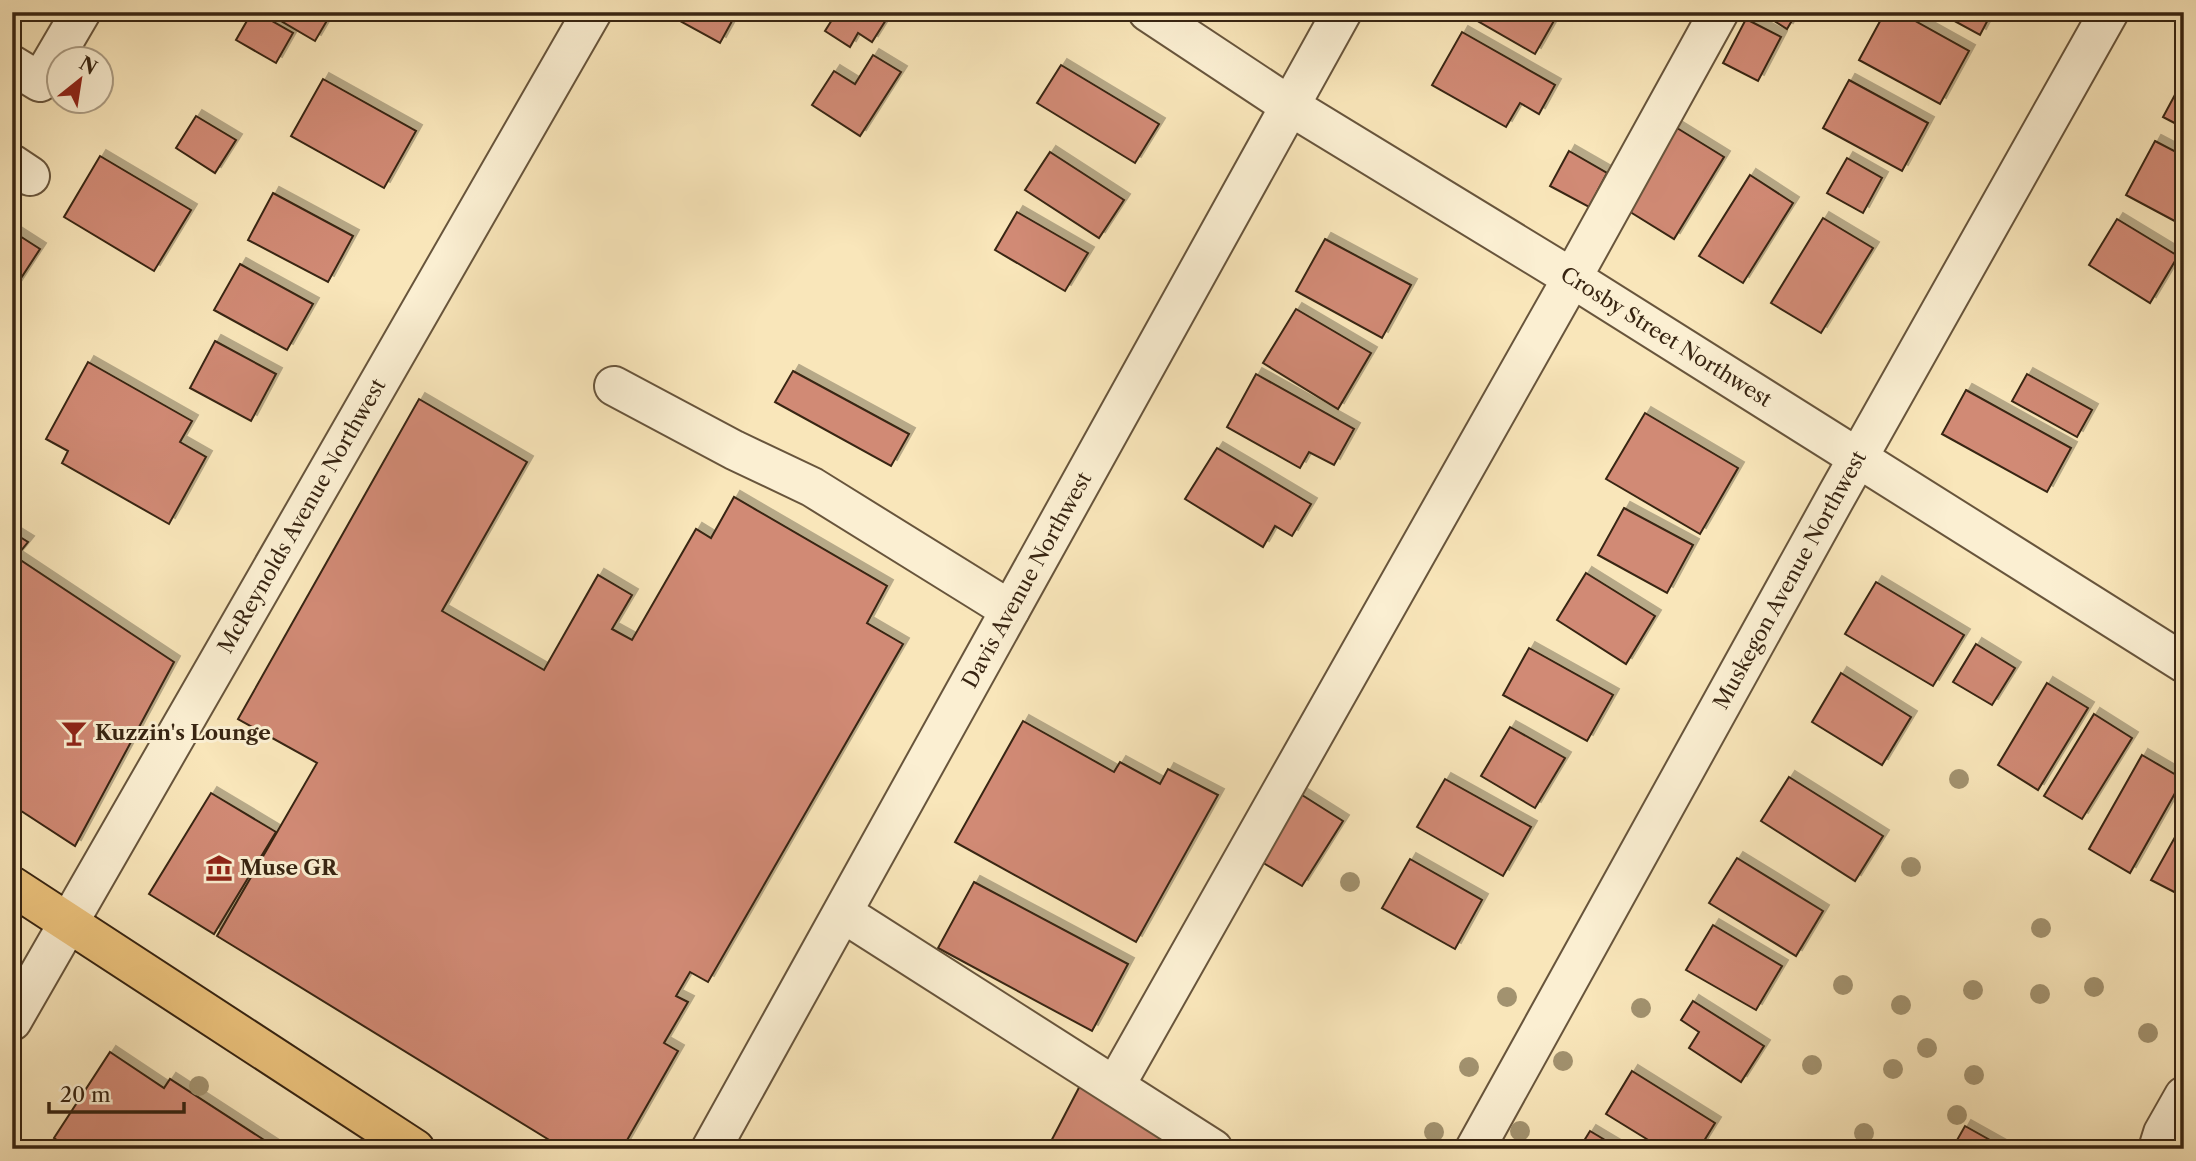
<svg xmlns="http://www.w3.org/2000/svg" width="2196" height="1161" font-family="'Libre Caslon Text',serif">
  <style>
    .building { fill: #d18a74; stroke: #382512; stroke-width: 2; filter: url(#shadow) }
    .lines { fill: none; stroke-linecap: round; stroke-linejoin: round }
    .minor-casing { stroke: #68553c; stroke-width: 42 }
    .major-casing { stroke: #382512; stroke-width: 42 }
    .minor { stroke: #fbefd2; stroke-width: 38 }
    .major { stroke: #ecc37d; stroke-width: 38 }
    .tree { fill: #a2926f }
    .labels { text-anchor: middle; stroke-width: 6; stroke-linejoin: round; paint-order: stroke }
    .street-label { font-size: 21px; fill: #382512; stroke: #fbefd2 }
    .poi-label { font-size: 21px; font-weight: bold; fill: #382512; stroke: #fbefd2; text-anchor: start }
  </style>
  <defs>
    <filter id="shadow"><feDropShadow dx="6" dy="-6" stdDeviation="0" flood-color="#0004"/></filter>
  </defs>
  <rect width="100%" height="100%" fill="#f9e6ba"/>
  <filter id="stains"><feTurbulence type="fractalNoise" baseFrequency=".00286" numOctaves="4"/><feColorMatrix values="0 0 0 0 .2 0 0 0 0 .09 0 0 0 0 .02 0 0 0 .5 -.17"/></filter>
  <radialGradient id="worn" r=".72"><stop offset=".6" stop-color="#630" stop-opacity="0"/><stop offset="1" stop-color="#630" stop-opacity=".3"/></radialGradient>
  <!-- building -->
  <g class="building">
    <path d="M252 12H256L293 33 276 63 236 40Z"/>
    <path d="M279 12H332L315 41 276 18Z"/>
    <path d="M683 12H737L720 43 678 20Z"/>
    <path d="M837 12H891L872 42 858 33 850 47 825 31Z"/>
    <path d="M1471 12H1559L1535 54 1469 16Z"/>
    <path d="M1760 12H1797L1787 29Z"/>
    <path d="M1885 12H1899L1969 51 1940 104 1859 60Z"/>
    <path d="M1938 12H1992L1980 35Z"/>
    <path d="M1746 19 1781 37 1758 81 1723 63Z"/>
    <path d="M1462 32 1555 85 1539 114 1520 103 1506 127 1432 85Z"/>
    <path d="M873 55 901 72 860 136 812 105 834 71 855 84Z"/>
    <path d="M1061 65 1159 124 1135 163 1037 103Z"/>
    <path d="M2184 78V128L2163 117Z"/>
    <path d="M323 79 416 131 384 188 291 136Z"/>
    <path d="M1849 80 1928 123 1902 171 1823 128Z"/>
    <path d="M196 116 236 140 215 173 176 148Z"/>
    <path d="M1677 128 1724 157 1674 239 1627 210Z"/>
    <path d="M2155 141 2184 156V226L2126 195Z"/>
    <path d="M1569 151 1607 173 1589 207 1550 186Z"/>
    <path d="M1050 152 1124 200 1099 238 1025 190Z"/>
    <path d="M100 156 191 210 154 271 64 217Z"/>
    <path d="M1847 158 1882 178 1863 213 1827 193Z"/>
    <path d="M1750 175 1793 203 1743 283 1699 256Z"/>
    <path d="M273 193 353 236 328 282 248 240Z"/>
    <path d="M1017 212 1088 253 1065 291 995 250Z"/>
    <path d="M1823 218 1873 248 1821 333 1771 303Z"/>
    <path d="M2117 219 2178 256 2150 303 2089 265Z"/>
    <path d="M12 231 40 249 12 292Z"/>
    <path d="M1325 239 1411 285 1382 338 1296 291Z"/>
    <path d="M240 264 313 304 287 350 214 310Z"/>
    <path d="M1296 309 1371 353 1338 409 1263 363Z"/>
    <path d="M215 341 276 374 251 421 190 388Z"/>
    <path d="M88 362 192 421 180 442 206 457 169 524 62 463 68 451 46 439Z"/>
    <path d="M793 371 909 434 891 466 775 402Z"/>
    <path d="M1256 374 1354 429 1334 465 1309 452 1300 468 1227 427Z"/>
    <path d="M2027 374 2092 410 2077 437 2012 401Z"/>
    <path d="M1966 390 2071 448 2047 492 1942 434Z"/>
    <path d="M419 399 527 462 442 611 544 670 598 575 632 595 612 629 632 640 696 529 711 538 734 497 887 586 867 623 903 644 708 982 690 972 676 996 688 1002 664 1043 678 1051 622 1149H564L217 936 317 763 238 719Z"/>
    <path d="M1645 413 1738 468 1700 534 1606 479Z"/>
    <path d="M1217 448 1311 504 1292 536 1275 526 1263 547 1185 499Z"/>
    <path d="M1624 508 1693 545 1667 593 1598 555Z"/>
    <path d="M12 532 28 542 16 557 174 662 75 846 12 805Z"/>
    <path d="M1586 573 1655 616 1626 664 1557 620Z"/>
    <path d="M1876 582 1964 635 1933 686 1845 634Z"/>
    <path d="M1976 644 2015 668 1992 705 1953 682Z"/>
    <path d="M1529 648 1613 695 1587 741 1503 695Z"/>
    <path d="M1841 673 1911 717 1882 765 1812 722Z"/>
    <path d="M2047 683 2088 708 2038 790 1998 765Z"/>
    <path d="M2094 714 2132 738 2082 819 2044 796Z"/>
    <path d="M1023 721 1114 772 1120 762 1160 784 1168 769 1218 795 1136 942 955 842Z"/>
    <path d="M1510 727 1565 758 1535 808 1481 776Z"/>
    <path d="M2142 755 2183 779 2130 873 2089 849Z"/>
    <path d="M1789 777 1883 836 1855 881 1761 821Z"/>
    <path d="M1445 779 1531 827 1503 876 1417 827Z"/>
    <path d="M211 793 276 832 214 934 149 894Z"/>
    <path d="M1302 795 1343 821 1302 886 1260 861Z"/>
    <path d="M2184 821V897L2151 880Z"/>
    <path d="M1737 858 1823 911 1796 956 1709 903Z"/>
    <path d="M1410 859 1482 900 1455 949 1382 908Z"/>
    <path d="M974 882 1128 964 1092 1031 938 948Z"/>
    <path d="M1713 925 1782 966 1756 1010 1686 970Z"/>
    <path d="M1693 1001 1764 1046 1741 1082 1689 1048 1699 1032 1681 1020Z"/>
    <path d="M110 1052 164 1088 170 1079 278 1149H69L54 1138Z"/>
    <path d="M1632 1071 1715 1123 1699 1149H1663L1606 1114Z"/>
    <path d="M1084 1078 1201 1149H1047Z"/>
    <path d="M1965 1126 2006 1149H1952Z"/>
    <path d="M1590 1131 1620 1149H1579Z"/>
  </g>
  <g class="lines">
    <defs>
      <g id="minor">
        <path d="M1148 12 1290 106 1572 278 2184 663"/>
        <path d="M12 65 40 82 81 12"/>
        <path d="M12 164 30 176"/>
        <path d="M614 386 734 450 812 487 1010 610"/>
        <path d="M843 913 1213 1149"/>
        <path d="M12 1021 592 12"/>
        <path d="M1115 1086 1572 278 1719 12"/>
        <path d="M711 1149 1342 12"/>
        <path d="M1475 1149 1837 495 2109 12"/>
        <path d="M2158 1149 2163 1133 2184 1096"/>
      </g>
      <path id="major" d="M12 886 415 1149"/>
    </defs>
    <!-- minor casing -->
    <use href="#minor" class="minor-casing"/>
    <!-- major casing -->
    <use href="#major" class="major-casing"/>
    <!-- minor -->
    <use href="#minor" class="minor"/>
    <!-- major -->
    <use href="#major" class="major"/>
  </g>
  <!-- trees -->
  <g class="tree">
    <circle cx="1959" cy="779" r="10"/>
    <circle cx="1911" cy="867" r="10"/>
    <circle cx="1350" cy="882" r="10"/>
    <circle cx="2041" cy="928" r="10"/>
    <circle cx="1843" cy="985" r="10"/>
    <circle cx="2094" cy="987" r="10"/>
    <circle cx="1973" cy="990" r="10"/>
    <circle cx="2040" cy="994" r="10"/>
    <circle cx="1507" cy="997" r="10"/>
    <circle cx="1901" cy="1005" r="10"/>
    <circle cx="1641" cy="1008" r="10"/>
    <circle cx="2148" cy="1033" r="10"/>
    <circle cx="1927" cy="1048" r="10"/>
    <circle cx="1563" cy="1061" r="10"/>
    <circle cx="1812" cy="1065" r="10"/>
    <circle cx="1469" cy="1067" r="10"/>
    <circle cx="1893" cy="1069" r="10"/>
    <circle cx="1974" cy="1075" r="10"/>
    <circle cx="199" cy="1086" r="10"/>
    <circle cx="1957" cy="1115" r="10"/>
    <circle cx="1520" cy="1131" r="10"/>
    <circle cx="1434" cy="1132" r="10"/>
    <circle cx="1864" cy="1133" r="10"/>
  </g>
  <!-- icons -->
  <defs>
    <symbol id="bar-bare" viewBox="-9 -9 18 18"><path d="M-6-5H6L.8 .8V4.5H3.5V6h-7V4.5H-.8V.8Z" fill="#8f2418" stroke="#fbefd2" stroke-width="2.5" paint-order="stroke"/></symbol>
    <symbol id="museum-bare" viewBox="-9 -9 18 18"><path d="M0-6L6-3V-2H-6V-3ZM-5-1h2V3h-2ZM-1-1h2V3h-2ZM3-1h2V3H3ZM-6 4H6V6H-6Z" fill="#8f2418" stroke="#fbefd2" stroke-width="2.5" paint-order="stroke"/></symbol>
  </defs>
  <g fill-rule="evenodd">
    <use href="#bar-bare" x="55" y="714" width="38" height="38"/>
    <use href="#museum-bare" x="200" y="849" width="38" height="38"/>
  </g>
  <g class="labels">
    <!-- street labels -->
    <g class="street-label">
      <text transform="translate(1666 337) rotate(32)" y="7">Crosby Street Northwest</text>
      <text transform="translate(302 516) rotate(-60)" y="7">McReynolds Avenue Northwest</text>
      <text transform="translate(1027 580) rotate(-61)" y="7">Davis Avenue Northwest</text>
      <text transform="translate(1790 580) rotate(-61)" y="7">Muskegon Avenue Northwest</text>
    </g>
    <!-- poi labels -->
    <g class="poi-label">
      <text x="95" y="740">Kuzzin's Lounge</text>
      <text x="240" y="875">Muse GR</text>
    </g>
  </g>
  <!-- margin -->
  <rect width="2196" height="1161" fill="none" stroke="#f9e6ba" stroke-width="42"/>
  <rect x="14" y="14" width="2168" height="1133" fill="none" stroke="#382512" stroke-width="3.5"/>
  <rect x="21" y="21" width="2154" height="1119" fill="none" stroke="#382512" stroke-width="2"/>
  <!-- north arrow -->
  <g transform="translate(80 80) rotate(30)"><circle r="33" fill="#fbefd2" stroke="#ad9e85" stroke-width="2"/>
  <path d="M0-5L12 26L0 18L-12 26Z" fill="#8f2418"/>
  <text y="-10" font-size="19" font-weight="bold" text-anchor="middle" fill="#382512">N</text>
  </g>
  <!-- scale -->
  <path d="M49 1102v10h135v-10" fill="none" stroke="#382512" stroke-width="3.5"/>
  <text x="60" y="1102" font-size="21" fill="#382512" stroke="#fbefd2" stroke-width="5" paint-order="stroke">20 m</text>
  <rect width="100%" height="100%" filter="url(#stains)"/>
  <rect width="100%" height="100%" fill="url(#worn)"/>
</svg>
